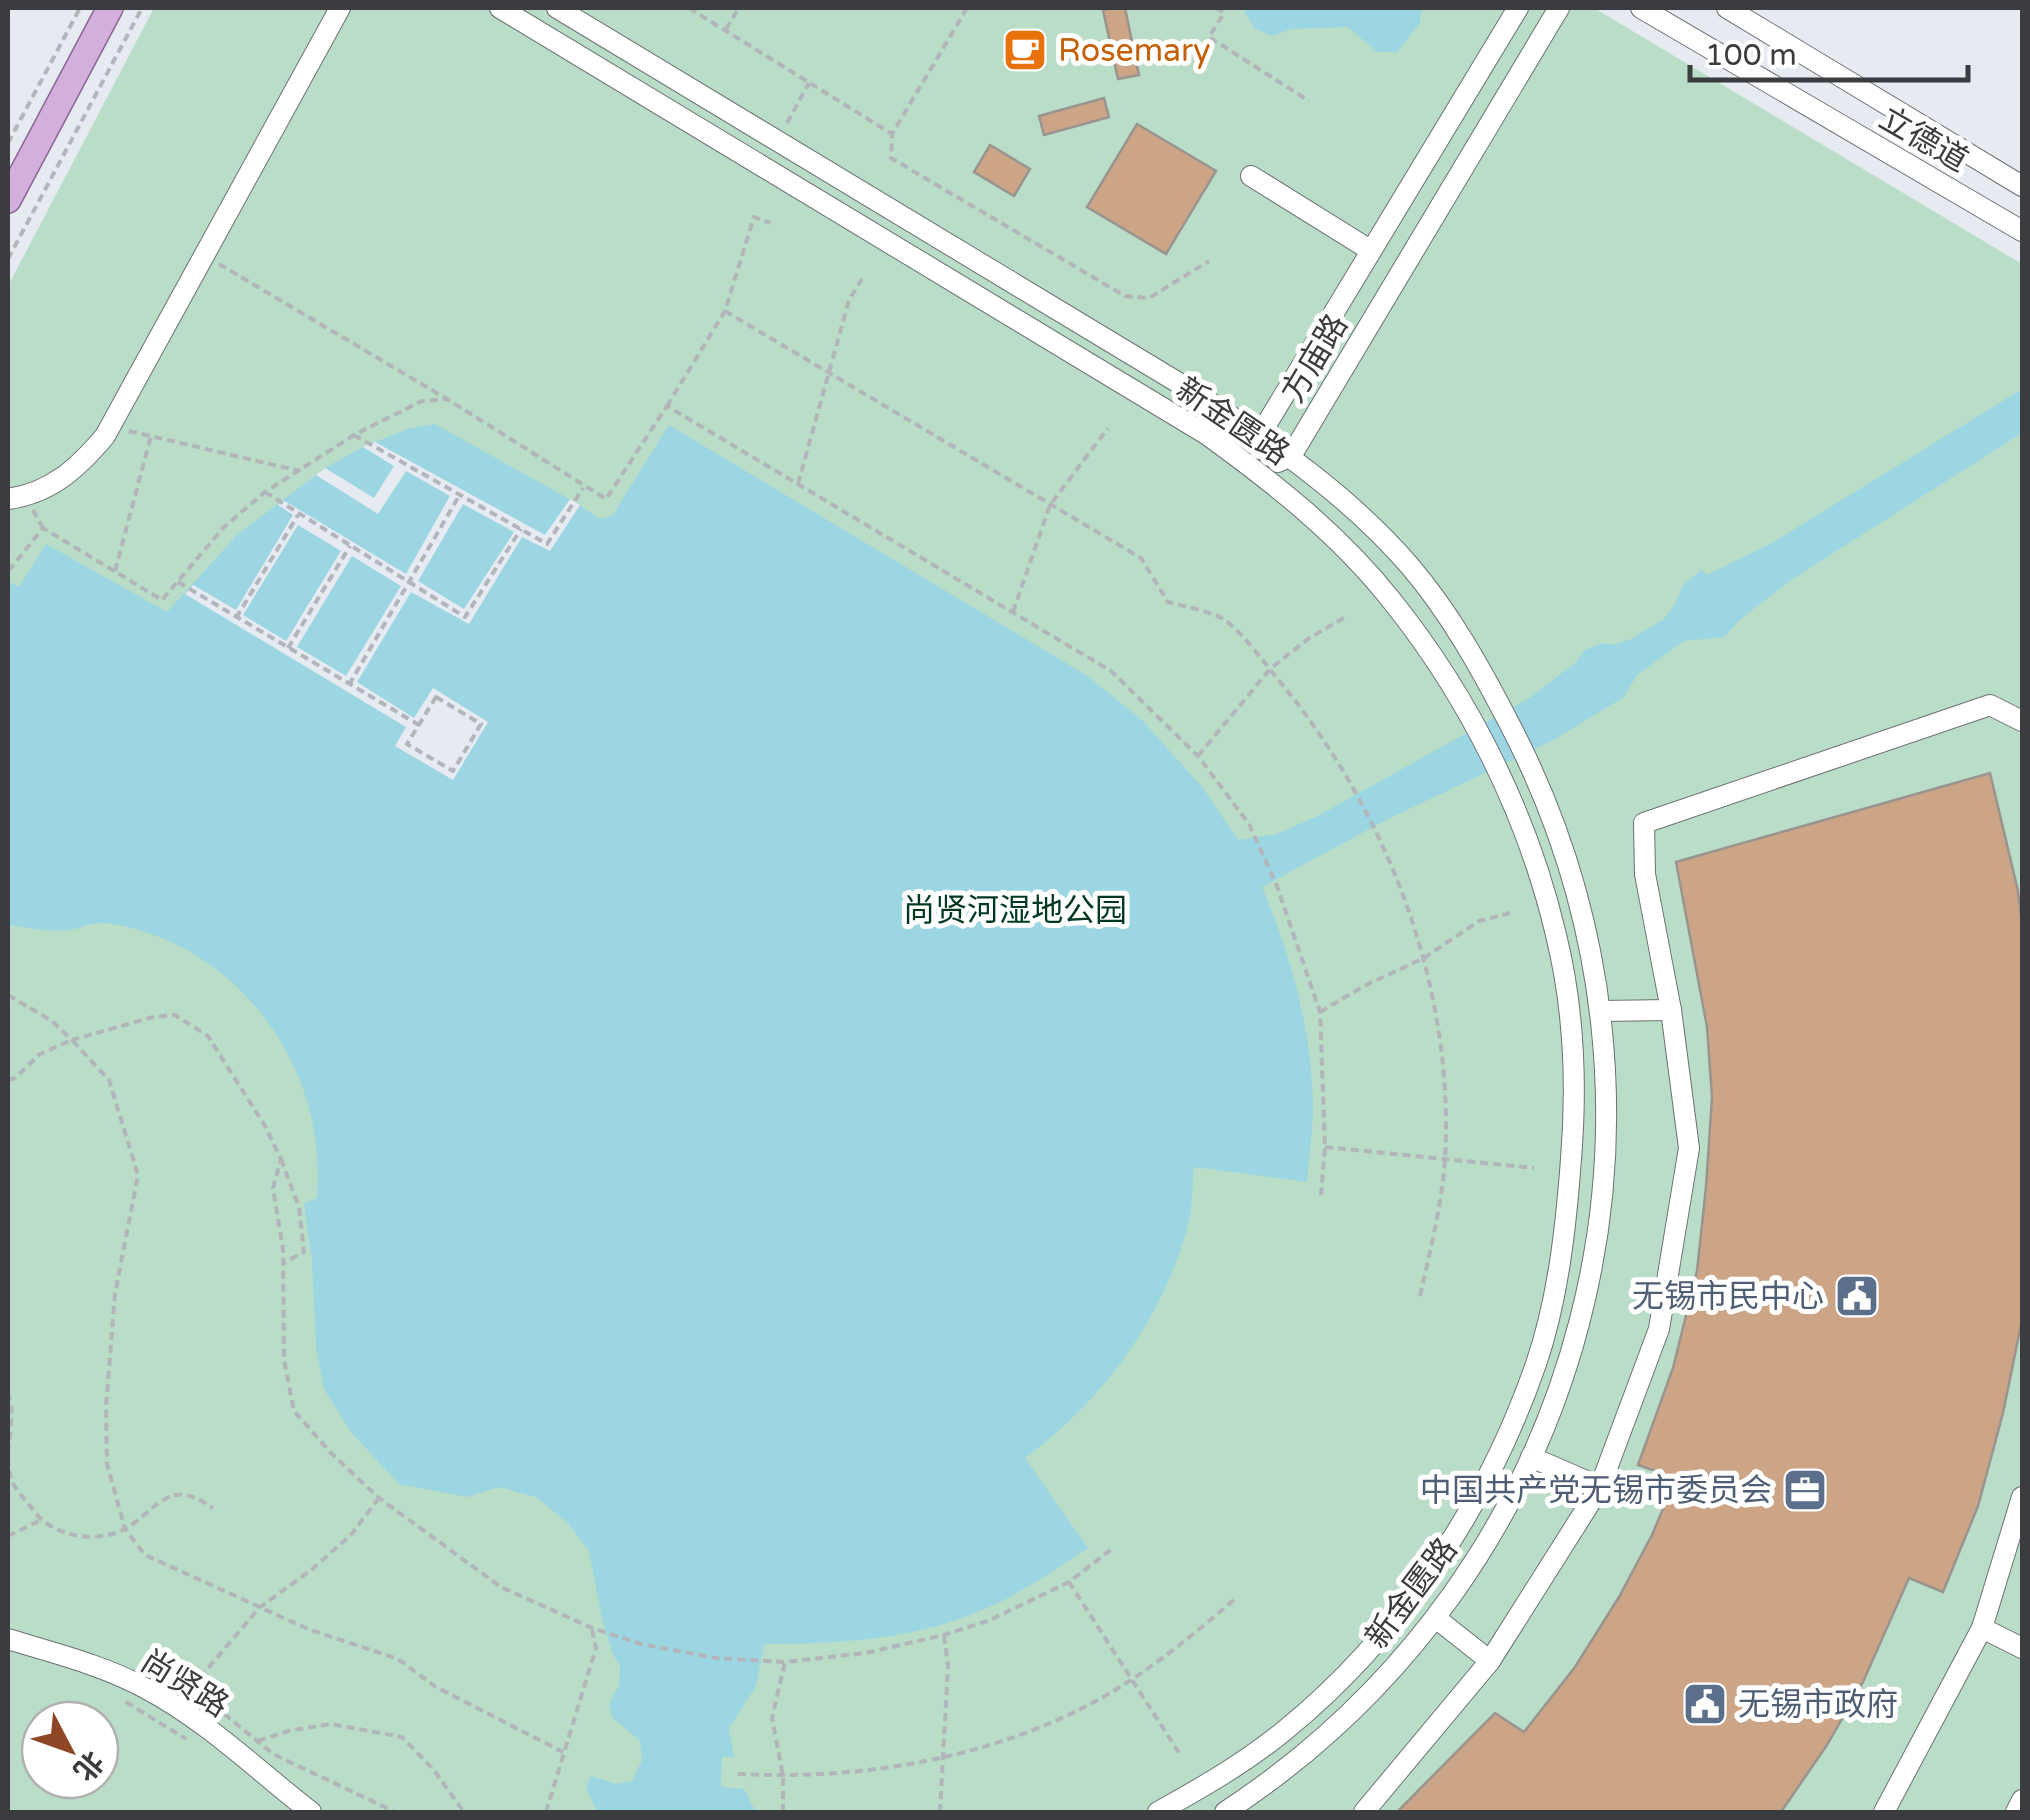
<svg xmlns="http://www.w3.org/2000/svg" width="2030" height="1820" font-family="'Varela Round','Noto Sans SC',sans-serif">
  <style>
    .green { fill: #b9ddc7; fill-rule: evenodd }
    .water { fill: #9cd6e3 }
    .pier { fill: #e6ebf1; fill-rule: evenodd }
    .building { fill: #cba586; stroke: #9a9490; stroke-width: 2.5 }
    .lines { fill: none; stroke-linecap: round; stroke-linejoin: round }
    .minor-casing { stroke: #6c7076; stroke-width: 22 }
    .major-casing { stroke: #8b6595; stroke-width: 28 }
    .path { stroke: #b2b5ba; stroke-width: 4; stroke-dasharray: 8 5; stroke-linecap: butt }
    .minor { stroke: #fff; stroke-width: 20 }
    .major { stroke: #d3b0dc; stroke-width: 25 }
    .labels { text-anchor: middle; stroke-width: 10; stroke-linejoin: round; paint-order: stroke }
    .food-label { font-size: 32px; fill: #c56008; stroke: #fff; text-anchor: start }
    .street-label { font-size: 32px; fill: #3b3c3f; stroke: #fff }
    .park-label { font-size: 32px; fill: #003920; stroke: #fff }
    .service-label { font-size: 32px; fill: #4e5e75; stroke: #fff; text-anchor: end }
  </style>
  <rect width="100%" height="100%" fill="#e6ebf1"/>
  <!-- green -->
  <path class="green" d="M154 8H1594L2022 264V1812H8V286ZM40 1720H100V1780H40Z"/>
  <!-- water -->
  <g class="water">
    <path d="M1246 8H1422L1420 23 1397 52H1377L1348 27 1291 29 1273 36 1255 29 1245 13Z"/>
    <path d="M2022 389V433L1794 578 1742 618 1724 637 1684 641 1637 675 1624 697 1550 742 1388 819 1262 887C1292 958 1313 1034 1313 1112 1312 1135 1309 1159 1307 1182L1194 1167C1192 1184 1193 1204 1189 1221 1165 1316 1103 1401 1025 1458L1088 1548C1052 1572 1016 1597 975 1613 909 1640 834 1644 764 1644L756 1686 729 1728 734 1757H722L721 1787 744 1789 756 1812H597L586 1787 591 1776 616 1784 632 1781 642 1760 640 1741 612 1717 609 1704 619 1686 620 1667 612 1652 602 1618 589 1551 568 1523 536 1497 499 1487 467 1497 399 1484 351 1432 324 1389 316 1347 312 1261 304 1203 317 1198C329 1068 237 941 106 923 93 922 81 928 68 930 49 933 27 927 8 925V581L19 587 46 544 167 612 238 534 325 468 363 447 410 428 435 424 580 505 599 519 612 516 669 425 1086 675 1142 720 1203 788 1238 840 1276 834 1316 817 1531 697 1576 662 1585 650 1601 643 1614 645 1631 639 1664 619 1675 604 1683 585 1701 570 1707 575 1772 543Z"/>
  </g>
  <!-- pier -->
  <path class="pier" d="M375 442 545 535 570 499 580 505 550 551 522 537 469 624 411 592 357 682 414 718 433 688 488 722 453 780 395 746 406 727 185 594 193 585 236 610 293 515 278 505 283 500 406 574 450 496 406 471 378 514 316 475 325 468 374 498 394 466 363 447ZM463 504 514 532 464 609 418 581ZM298 525 341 551 286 641 243 615ZM352 556 401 586 346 676 297 647Z"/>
  <!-- building -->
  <g class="building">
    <path d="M1114 8H1125L1139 75 1118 79 1103 10Z"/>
    <path d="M1104 98 1109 117 1044 135 1039 116Z"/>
    <path d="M1137 124 1216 171 1166 254 1087 207Z"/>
    <path d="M990 145 1030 169 1014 196 974 172Z"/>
    <path d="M1990 773 2018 891 2022 926V1320L2003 1413 1978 1506 1943 1592 1909 1578 1863 1682 1827 1745 1781 1812H1397L1495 1713 1524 1732 1575 1667 1619 1597 1652 1535 1676 1478 1638 1465 1673 1368 1697 1271 1706 1187 1712 1097 1707 1027 1676 862Z"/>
  </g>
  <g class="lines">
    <defs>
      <g id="minor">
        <path d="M500 8 1206 434C1274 483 1340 535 1392 601 1469 697 1528 815 1556 935 1574 1008 1577 1085 1571 1159 1566 1227 1558 1300 1536 1364 1487 1505 1400 1637 1284 1731 1245 1763 1201 1788 1158 1812"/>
        <path d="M557 8 1197 394C1274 444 1348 495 1409 565 1450 613 1480 667 1509 723 1711 1108 1589 1574 1225 1812"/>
        <path d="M1641 8 2022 231"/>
        <path d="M1727 8 2022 186"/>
        <path d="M1251 176 1370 250"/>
        <path d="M1259 449 1260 435 1518 8"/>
        <path d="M1278 462 1291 456 1559 8"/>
        <path d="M8 499C51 493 78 468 105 436L340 8"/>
        <path d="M1601 1011 1671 1010"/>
        <path d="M1531 1457 1600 1487"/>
        <path d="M1437 1619 1490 1661"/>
        <path d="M1982 1628 2022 1648"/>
        <path d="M8 1639C53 1653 103 1665 145 1688 206 1720 257 1770 311 1812"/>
        <path d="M1364 1812 1490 1661 1600 1487 1659 1329 1689 1148 1671 1010 1645 874 1644 823 1990 705 2022 721"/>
        <path d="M1884 1812 1982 1628 2022 1497"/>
        <path d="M2016 1812 2022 1800"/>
      </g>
      <path id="major" d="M8 200 110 8"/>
    </defs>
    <!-- minor casing -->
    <use href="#minor" class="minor-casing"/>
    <!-- major casing -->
    <use href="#major" class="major-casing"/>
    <!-- path -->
    <g class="path">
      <path d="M689 8 892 134"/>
      <path d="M967 8 892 134 891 158 1125 296 1149 298 1209 261"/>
      <path d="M1216 8 1224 13 1209 37 1309 101"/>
      <path d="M726 29 739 8"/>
      <path d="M787 123 809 83"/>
      <path d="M8 143 80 8"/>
      <path d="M8 259 142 8"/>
      <path d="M219 264 447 399"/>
      <path d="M725 311 1141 558 1168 602C1185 607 1211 611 1225 620 1243 633 1266 665 1281 683 1388 813 1455 989 1445 1159 1442 1206 1429 1254 1419 1301"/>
      <path d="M667 406 725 311 754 217 770 223"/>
      <path d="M129 431 300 471"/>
      <path d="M354 435 547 544 583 488"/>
      <path d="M798 484 849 300 862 279"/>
      <path d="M265 492 465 617 521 529"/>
      <path d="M33 510 43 528"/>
      <path d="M8 566 11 568 43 528 162 600 224 527 265 492 354 435 422 401 447 399 606 499 667 406 1111 671 1198 756 1249 824 1277 886 1320 1012 1325 1147 1321 1195"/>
      <path d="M115 571 151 436"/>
      <path d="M178 582 419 725"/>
      <path d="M1013 612 1050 505 1108 428"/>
      <path d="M236 618 298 515"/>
      <path d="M288 648 350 546"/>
      <path d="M349 685 459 496"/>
      <path d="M436 697 481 724 453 771 407 744Z"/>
      <path d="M1198 756 1270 669 1308 639 1347 616"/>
      <path d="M8 995 52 1021 72 1040 153 1017 175 1015 208 1036 265 1126 281 1159 273 1188 283 1249 284 1360 294 1411 331 1453 379 1498 501 1587 592 1628 641 1644 716 1658 785 1662 866 1653 944 1635 990 1620 1069 1582 1113 1548"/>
      <path d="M1320 1012 1364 986 1424 958 1479 921 1510 913"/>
      <path d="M8 1080 15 1078 40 1054 72 1040 109 1080 138 1175 115 1294 106 1406 107 1464 125 1529 145 1555 308 1629 398 1659 436 1687 563 1752"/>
      <path d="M1325 1147 1534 1168"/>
      <path d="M281 1159 299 1207 304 1252 283 1263"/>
      <path d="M8 1393C18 1420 2 1450 11 1478 14 1489 26 1500 33 1510 53 1537 95 1544 125 1529 140 1521 153 1504 169 1497 186 1490 199 1499 213 1508"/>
      <path d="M379 1498 350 1536 311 1570 259 1608 204 1673 205 1698 273 1754 395 1812"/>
      <path d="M8 1536 41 1520"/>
      <path d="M1069 1582 1181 1756"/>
      <path d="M126 1702 186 1739"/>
      <path d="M258 1741 288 1731 331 1724 402 1737 433 1769 464 1812"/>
      <path d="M738 1774C873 1781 1020 1754 1134 1678 1170 1654 1204 1626 1237 1597"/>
      <path d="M546 1812 596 1648 592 1630"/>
      <path d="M783 1812V1776L772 1718 785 1662"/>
      <path d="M940 1812 948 1666 944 1635"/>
    </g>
    <!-- minor -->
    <use href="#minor" class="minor"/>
    <!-- major -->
    <use href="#major" class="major"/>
  </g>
  <!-- icons -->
  <defs>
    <symbol id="cafe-square" viewBox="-11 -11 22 22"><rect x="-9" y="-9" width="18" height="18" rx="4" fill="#e8710a" stroke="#fff"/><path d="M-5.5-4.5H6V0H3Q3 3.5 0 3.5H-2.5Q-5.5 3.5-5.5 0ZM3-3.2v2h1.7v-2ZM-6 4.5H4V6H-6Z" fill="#fff"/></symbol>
    <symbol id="civic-square" viewBox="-11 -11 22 22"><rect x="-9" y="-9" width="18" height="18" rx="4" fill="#5c6f8a" stroke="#fff"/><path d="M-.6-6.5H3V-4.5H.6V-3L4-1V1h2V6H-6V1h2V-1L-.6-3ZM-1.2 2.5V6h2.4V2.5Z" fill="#fff"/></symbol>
    <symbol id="office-square" viewBox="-11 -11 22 22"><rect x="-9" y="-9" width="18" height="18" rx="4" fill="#5c6f8a" stroke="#fff"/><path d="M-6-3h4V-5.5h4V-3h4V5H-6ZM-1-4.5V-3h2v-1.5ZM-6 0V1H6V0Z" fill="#fff"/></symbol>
  </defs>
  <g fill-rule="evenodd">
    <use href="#cafe-square" x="1000" y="25" width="50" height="50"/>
    <use href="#civic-square" x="1832" y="1271" width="50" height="50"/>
    <use href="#office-square" x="1780" y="1465" width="50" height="50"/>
    <use href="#civic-square" x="1680" y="1679" width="50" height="50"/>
  </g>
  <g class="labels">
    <!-- food labels -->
    <g class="food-label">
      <text x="1058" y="61">Rosemary</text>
    </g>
    <!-- street labels -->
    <g class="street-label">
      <text transform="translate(1924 139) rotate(30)" y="11">立德道</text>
      <text transform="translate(1314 358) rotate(-59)" y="11">方庙路</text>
      <text transform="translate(1233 421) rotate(34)" y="11">新金匮路</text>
      <text transform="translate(1411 1593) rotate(-53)" y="11">新金匮路</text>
      <text transform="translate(185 1683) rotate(32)" y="11">尚贤路</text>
    </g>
    <!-- park labels -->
    <g class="park-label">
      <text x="1015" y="921">尚贤河湿地公园</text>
    </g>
    <!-- service labels -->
    <g class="service-label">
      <text x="1824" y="1307">无锡市民中心</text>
      <text x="1772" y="1501">中国共产党无锡市委员会</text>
      <text x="1738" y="1715" text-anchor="start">无锡市政府</text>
    </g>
  </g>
  <!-- border -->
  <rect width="2030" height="1820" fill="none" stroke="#3b3c3f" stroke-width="20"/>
  <!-- north arrow -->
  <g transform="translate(70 1750) rotate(131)"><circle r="48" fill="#ffffff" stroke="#b1b1b2" stroke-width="2.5"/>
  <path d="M0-8L18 38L0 25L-18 38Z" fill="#8e4626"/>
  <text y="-15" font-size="28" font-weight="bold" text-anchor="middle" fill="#3b3c3f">北</text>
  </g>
  <!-- scale -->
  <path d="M1690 65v15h278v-15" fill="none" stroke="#3b3c3f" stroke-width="5"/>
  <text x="1705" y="65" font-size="30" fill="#3b3c3f" stroke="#ffffff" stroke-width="8" paint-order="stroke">100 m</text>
</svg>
